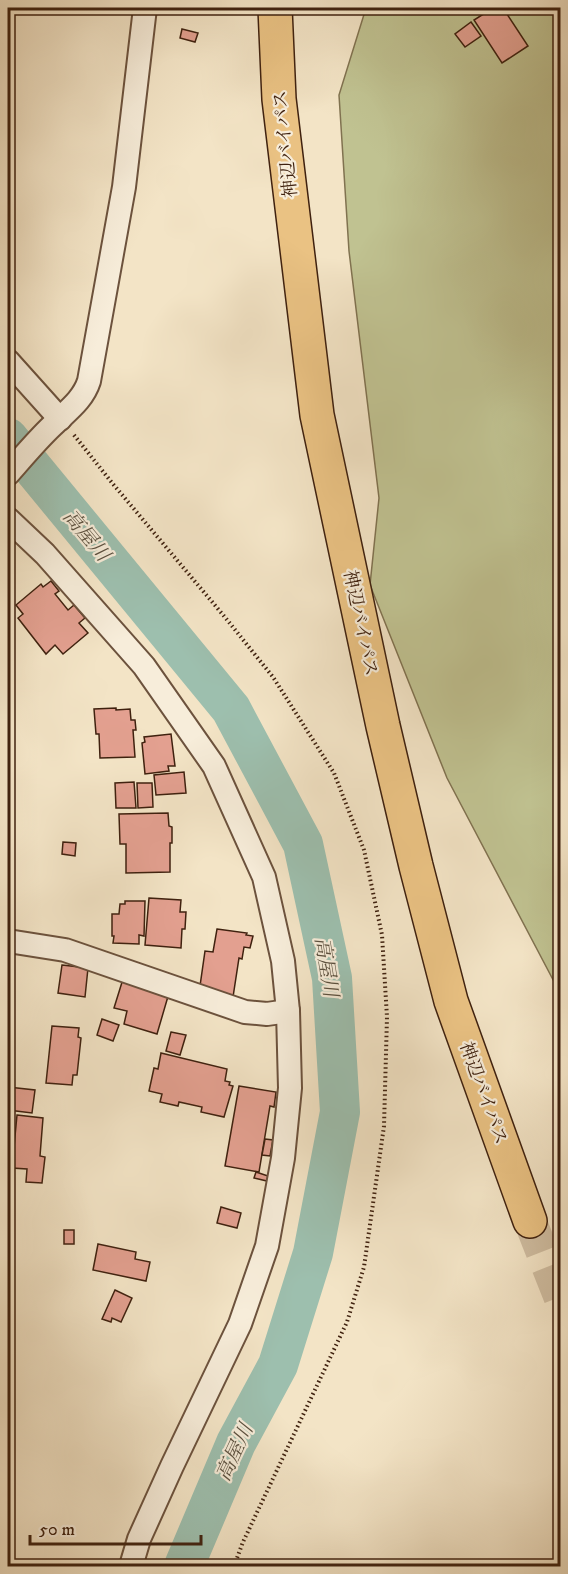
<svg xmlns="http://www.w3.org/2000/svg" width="568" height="1574" font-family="'IM FELL DW Pica','Noto Serif JP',serif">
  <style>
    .green { fill: #c0c291; stroke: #807250; stroke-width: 1.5 }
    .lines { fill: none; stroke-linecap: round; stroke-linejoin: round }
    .river { stroke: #9dbfae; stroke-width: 40 }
    .building { fill: #e3a090; stroke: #3f210f; stroke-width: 1.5 }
    .highway-tunnel { stroke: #cfbda1; stroke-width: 33; stroke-dasharray: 33 16; stroke-linecap: butt }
    .street-casing { stroke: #6c523d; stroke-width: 26 }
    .highway-casing { stroke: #3f210f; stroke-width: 36 }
    .path { stroke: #3f210f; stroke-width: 4; stroke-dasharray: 1.5 3; stroke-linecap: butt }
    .street { stroke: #f7edda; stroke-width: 22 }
    .highway { stroke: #eac283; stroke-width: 33 }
    .labels { text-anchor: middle; stroke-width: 4.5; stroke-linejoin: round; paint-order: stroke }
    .street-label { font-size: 18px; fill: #3f210f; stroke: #f7edda }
    .water-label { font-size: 20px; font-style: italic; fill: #5b503f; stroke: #f7edda }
  </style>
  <rect width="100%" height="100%" fill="#f3e4c6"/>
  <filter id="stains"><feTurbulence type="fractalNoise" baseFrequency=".00333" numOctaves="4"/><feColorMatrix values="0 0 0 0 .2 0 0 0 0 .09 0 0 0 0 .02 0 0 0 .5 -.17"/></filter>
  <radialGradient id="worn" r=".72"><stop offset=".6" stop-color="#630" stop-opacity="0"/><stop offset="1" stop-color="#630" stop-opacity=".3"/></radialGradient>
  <!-- green -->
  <path class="green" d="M366 8H560V993L447 778 370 585 379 498 349 251 339 95Z"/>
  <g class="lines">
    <!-- river -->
    <path class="river" d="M8 438 231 709 303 844 332 978 340 1112 313 1253 278 1365 236 1443 184 1566"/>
  </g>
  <!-- building -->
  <g class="building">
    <path d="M493 8H503L528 46 502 63 474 20Z"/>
    <path d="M471 22 481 36 465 47 455 34Z"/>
    <path d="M182 29 198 33 195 42 180 38Z"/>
    <path d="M51 581 59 591 55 594 68 610 74 605 85 618 79 623 88 633 63 654 55 645 46 654 18 618 23 614 16 605 41 584 43 587Z"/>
    <path d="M116 708V710L130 709 131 720H135L136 730H133L135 757 100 758 99 734H96L94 709Z"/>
    <path d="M171 734 175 766H168L169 771 145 774 142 743 145 742 144 737Z"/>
    <path d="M184 772 186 793 156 795 154 775Z"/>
    <path d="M134 782 136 808H116L115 783Z"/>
    <path d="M137 783H152L153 807 138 808Z"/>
    <path d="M168 813 169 826 172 827V843H170V872L126 873V844H120L119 814Z"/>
    <path d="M63 842 76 843 75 856 62 854Z"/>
    <path d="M149 898 181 900 180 912H186L185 929H182L181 948 145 945Z"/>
    <path d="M125 901H145L144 936 139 935V944L113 943 114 936H112V914H119L120 904H125Z"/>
    <path d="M217 929 247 933 246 935 253 936 250 948 244 947 242 959 239 958 233 997 200 986 205 951 213 952Z"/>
    <path d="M62 965 88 968 85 997 58 993Z"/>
    <path d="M123 979 169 993 157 1034 124 1024 127 1011 114 1008Z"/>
    <path d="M102 1019 119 1025 113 1041 97 1035Z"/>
    <path d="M52 1026 79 1028 78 1037 81 1038 77 1075H73L72 1085 46 1083Z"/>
    <path d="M171 1032 186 1035 180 1055 166 1051Z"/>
    <path d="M161 1053 227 1069 225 1081 230 1082 229 1085 233 1086 224 1117 201 1112 202 1107 179 1102 178 1106 160 1102 162 1094 149 1091 154 1068 158 1069Z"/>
    <path d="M239 1086 276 1092 274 1107 270 1106 259 1172 225 1166Z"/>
    <path d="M8 1087 35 1090 32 1113 8 1110Z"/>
    <path d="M17 1115 43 1118 40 1156 45 1157 42 1183 26 1182 27 1169 12 1168Z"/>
    <path d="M265 1139 273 1140 270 1156 262 1155Z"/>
    <path d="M256 1172 268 1176 267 1181 254 1178Z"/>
    <path d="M221 1207 241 1213 237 1228 217 1223Z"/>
    <rect x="64" y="1230" width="10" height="14"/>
    <path d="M98 1244 136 1252 135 1259 150 1262 146 1281 93 1270Z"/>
    <path d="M115 1290 132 1298 121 1322 112 1318 111 1322 102 1319Z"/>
  </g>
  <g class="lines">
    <!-- highway-tunnel -->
    <path class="highway-tunnel" d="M530 1221 560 1297"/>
    <defs>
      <g id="street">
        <path d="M8 361 60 419"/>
        <path d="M8 474C23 457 37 440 53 425 67 411 83 400 89 381L124 187 145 8"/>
        <path d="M8 519 45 554 144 666 214 766 264 877 283 961 288 1011 290 1088 283 1158 267 1246 240 1324 172 1466 139 1539 131 1566"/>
        <path d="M8 941 65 950 245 1012 267 1014 288 1011"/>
      </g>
      <path id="highway" d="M275 8 279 99 317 415 383 726 416 866 451 1001 530 1221"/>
    </defs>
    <!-- street casing -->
    <use href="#street" class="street-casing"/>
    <!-- highway casing -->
    <use href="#highway" class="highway-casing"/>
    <!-- path -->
    <path class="path" d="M74 435 113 484 224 616 273 677 334 773 364 850 382 935 387 1017 384 1126 364 1267 347 1322 243 1542 234 1566"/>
    <!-- street -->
    <use href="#street" class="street"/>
    <!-- highway -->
    <use href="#highway" class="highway"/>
  </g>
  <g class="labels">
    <!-- street labels -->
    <g class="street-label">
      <text transform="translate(285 144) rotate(-96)" y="6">神辺バイパス</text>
      <text transform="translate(361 623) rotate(78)" y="6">神辺バイパス</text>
      <text transform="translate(484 1093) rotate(70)" y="6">神辺バイパス</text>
    </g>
    <!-- water labels -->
    <g class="water-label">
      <text transform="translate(87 535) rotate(50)" y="7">高屋川</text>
      <text transform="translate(327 967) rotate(81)" y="7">高屋川</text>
      <text transform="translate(234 1452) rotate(-65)" y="7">高屋川</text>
    </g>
  </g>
  <!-- margin -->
  <rect width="568" height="1574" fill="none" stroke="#f3e4c6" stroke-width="30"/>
  <rect x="9" y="9" width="550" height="1556" fill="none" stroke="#3f210f" stroke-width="3"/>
  <rect x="15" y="15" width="538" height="1544" fill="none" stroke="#3f210f" stroke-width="1.5"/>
  <!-- scale -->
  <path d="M30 1535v9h171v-9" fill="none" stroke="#3f210f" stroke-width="3"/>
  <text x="39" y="1535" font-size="18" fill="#3f210f" stroke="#f7edda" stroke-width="4.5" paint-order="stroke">50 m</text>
  <rect width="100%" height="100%" filter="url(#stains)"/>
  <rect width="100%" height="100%" fill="url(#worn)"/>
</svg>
